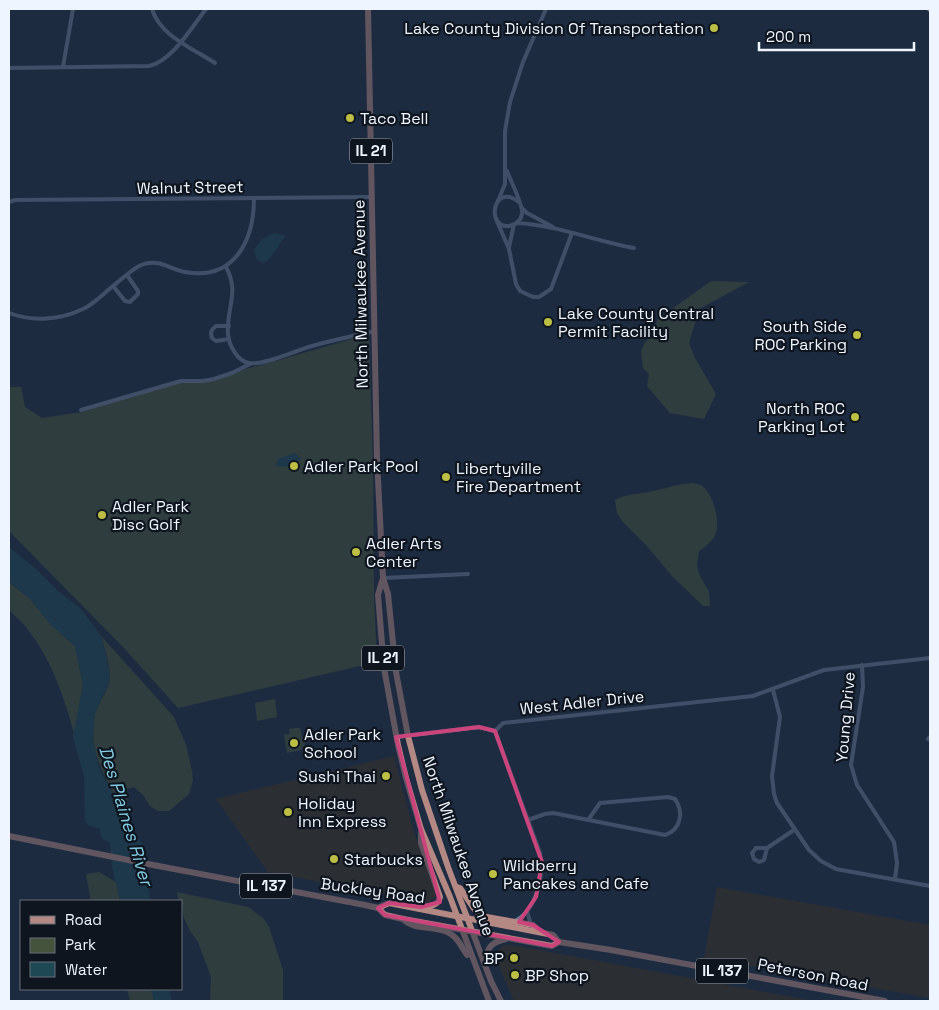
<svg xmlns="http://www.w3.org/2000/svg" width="939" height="1010" font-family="'Space Grotesk',sans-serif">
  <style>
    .commercial { fill: #3c3222 }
    .green { fill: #45533d }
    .water { fill: #1e4854 }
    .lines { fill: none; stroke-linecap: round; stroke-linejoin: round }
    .street { stroke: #6a7b94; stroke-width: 4 }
    .primary { stroke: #b48883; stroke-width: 6 }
    .rail-casing { stroke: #dae1eb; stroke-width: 3 }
    .rail { stroke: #0e151e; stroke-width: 1; stroke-dasharray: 4; stroke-linecap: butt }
    .marked { fill: none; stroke: #cb447c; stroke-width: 4; stroke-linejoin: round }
    .poi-dot { fill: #bcbf44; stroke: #0e151e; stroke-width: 2 }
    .labels { text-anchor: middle; stroke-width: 4.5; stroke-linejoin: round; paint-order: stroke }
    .shield { fill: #0e151e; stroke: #acb2bb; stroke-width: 1 }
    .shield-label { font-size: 15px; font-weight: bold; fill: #eff5fe }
    .poi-label { font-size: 16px; fill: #eff5fe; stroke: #0e151e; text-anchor: start }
    .street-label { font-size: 16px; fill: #eff5fe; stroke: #0e151e }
    .water-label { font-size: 18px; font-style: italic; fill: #81cce2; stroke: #0e151e }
  </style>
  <rect width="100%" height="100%" fill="#1e2c42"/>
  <!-- commercial -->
  <g class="commercial">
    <path d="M394 756 415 836 436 892 435 898 427 903 268 872 216 799Z"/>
    <path d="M717 887 930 925V998L704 958Z"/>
    <path d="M503 945H512L814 1001H514L494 955Z"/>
  </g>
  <!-- green -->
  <g class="green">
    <path d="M711 281 749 282 699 309 689 343 695 358 716 394 704 419 670 413 647 386 649 374 643 368 641 352 644 344 651 336 658 319Z"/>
    <path d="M369 334 373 466 374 598 377 662 178 708 124 648 9 531V387H21L25 407 42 418 82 412 180 382 201 383 214 380 245 369 269 363Z"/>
    <path d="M693 483C695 484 698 484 701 485 713 493 720 520 716 533 713 541 705 547 699 551L697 565 699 574 709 592 710 606H703L672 576 647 546 623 522 617 513 615 500C624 495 631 495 642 493 659 491 675 484 693 483Z"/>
    <path d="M9 582 30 599 51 625 75 646 83 685 74 733C64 696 50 656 25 626 20 620 14 615 9 610Z"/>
    <path d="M102 637 174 717 186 745 192 771 193 780 189 794 169 811H158L150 806 143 795 134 787 127 789 128 817C109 785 86 753 95 714 98 704 104 696 108 686 113 672 105 652 102 637Z"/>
    <path d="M275 699 277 717 257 721 255 703Z"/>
    <path d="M296 728H300L302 737 306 742 301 750 287 753 284 735 290 734 289 729Z"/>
    <path d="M99 872 116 882 120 901H91L86 874Z"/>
    <path d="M177 892 248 907 264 919 269 927 283 970V1001H210L211 977 198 942 190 931 184 918 181 901H179Z"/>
    <path d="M127 989H151L154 1001H130Z"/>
  </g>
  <!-- water -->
  <g class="water">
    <path d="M274 233 286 236C278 244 273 259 263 263L257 259 254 251C259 241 264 237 274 233Z"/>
    <path d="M295 453 301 459C293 465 286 468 276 466L278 459Z"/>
    <path d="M9 547 35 568 58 591 80 608 102 637 110 675 108 687 103 694 95 714 93 739 98 765 104 778 128 817 133 831 145 848 150 901H120L112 867 110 843 102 838 100 833 101 829 90 826 85 822 84 776 73 737 83 685 75 646 51 625 30 599 9 582Z"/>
    <path d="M151 989H169L172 1001H154Z"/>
  </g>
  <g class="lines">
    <!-- street -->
    <g class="street">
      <path d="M152 9C160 36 192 48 215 63"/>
      <path d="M63 67 73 9"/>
      <path d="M9 68 149 66C172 61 192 27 206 9"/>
      <path d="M507 171C510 180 524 206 522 214 521 219 518 223 513 225 485 234 491 180 519 202"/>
      <path d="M498 201 505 184V131L510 102 523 62 546 9"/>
      <path d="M9 202 15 200 372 197"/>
      <path d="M523 209 527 213 553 227"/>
      <path d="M496 219 509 249 516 284 520 291 533 297H539L551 289 572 233"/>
      <path d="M517 223C557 225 595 241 634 248"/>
      <path d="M509 247 514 224"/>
      <path d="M226 267C240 292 226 309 228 334 229 345 237 361 249 363 262 366 297 350 312 346 333 340 354 336 375 331"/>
      <path d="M113 286 125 301 130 302 138 294V291L127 275"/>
      <path d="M9 313C33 322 60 320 83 309 94 304 104 293 113 286 122 279 131 270 141 265 159 258 169 269 185 272 234 281 254 241 254 198"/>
      <path d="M229 326H216C211 330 210 332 212 338L216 341 229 339"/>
      <path d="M81 410 181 381H203L214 379 232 373 250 364"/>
      <path d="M383 578 468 574"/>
      <path d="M862 665 863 687 851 765 857 785 894 842 897 863 895 879"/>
      <path d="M773 690 780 717 772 776 774 794 777 803 809 850 821 861 836 869 930 886"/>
      <path d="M495 731 540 853C544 877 537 909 515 921"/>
      <path d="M396 737 479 727 495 731 503 723 753 696 824 670 930 658"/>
      <path d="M928 739 930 737"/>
      <path d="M528 820 545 814 553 813 665 835C681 830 684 812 675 799L668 797 600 803 588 820"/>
      <path d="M767 848 764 860 759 862 754 859 752 853 756 848H767L794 830"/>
      <path d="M527 911 531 925"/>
    </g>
    <!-- primary -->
    <g class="primary">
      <path d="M368 9 377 459 383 578 388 594 396 672 408 736 422 790 448 867 491 981 501 1001"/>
      <path d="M382 581 378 595 384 668 398 745 406 778 421 829 450 897 489 1001"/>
      <path d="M9 836 153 865 365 905 378 908 389 903 553 935 559 942"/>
      <path d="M457 887 460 888 475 910 481 916 533 925 540 932"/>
      <path d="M419 907C428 906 438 907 440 897L421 843V833"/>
      <path d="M378 908 385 915 403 919 552 946 559 942 611 950 885 1001"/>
      <path d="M403 919C414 931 435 925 449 933 458 937 462 948 467 955"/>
      <path d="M486 960C487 946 493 942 506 939"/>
    </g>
    <defs>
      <path id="rail" d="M928 9 930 11"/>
    </defs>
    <!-- rail casing -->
    <use href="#rail" class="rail-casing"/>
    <!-- rail -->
    <use href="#rail" class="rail"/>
  </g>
  <!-- marked area -->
  <path d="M0 0H939V1010H0ZM479 727 495 731 542 862 536 897 519 922 533 925 559 942 552 946 385 915 378 908 389 903 421 907 440 902 396 737Z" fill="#1e2c42" fill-opacity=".55" fill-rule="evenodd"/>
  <path class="marked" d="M479 727 495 731 542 862 536 897 519 922 533 925 559 942 552 946 385 915 378 908 389 903 421 907 440 902 396 737Z"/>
  <!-- markers -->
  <g class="poi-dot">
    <circle cx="714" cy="28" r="5"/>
    <circle cx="350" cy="118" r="5"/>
    <circle cx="548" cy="322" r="5"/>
    <circle cx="857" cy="335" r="5"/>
    <circle cx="855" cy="417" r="5"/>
    <circle cx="294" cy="466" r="5"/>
    <circle cx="446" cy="477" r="5"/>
    <circle cx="102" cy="515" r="5"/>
    <circle cx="356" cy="552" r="5"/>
    <circle cx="294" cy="743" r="5"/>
    <circle cx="386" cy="776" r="5"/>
    <circle cx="288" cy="812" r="5"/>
    <circle cx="334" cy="859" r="5"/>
    <circle cx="493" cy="874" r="5"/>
    <circle cx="514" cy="958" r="5"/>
    <circle cx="515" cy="975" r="5"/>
  </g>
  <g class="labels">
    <!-- shield labels -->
    <g class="shield">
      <rect x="350" y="138.5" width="42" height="25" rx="4"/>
      <rect x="362" y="645.5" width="42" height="25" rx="4"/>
      <rect x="240" y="873.5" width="52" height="25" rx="4"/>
      <rect x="696" y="958.5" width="52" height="25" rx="4"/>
    </g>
    <g class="shield-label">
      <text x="371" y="156">IL 21</text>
      <text x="383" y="663">IL 21</text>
      <text x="266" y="891">IL 137</text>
      <text x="722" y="976">IL 137</text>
    </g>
    <!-- poi labels -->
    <g class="poi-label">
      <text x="704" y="34" text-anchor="end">Lake County Division Of Transportation</text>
      <text x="360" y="124">Taco Bell</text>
      <text x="558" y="319">Lake County Central<tspan x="558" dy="18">Permit Facility</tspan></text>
      <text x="847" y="332" text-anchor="end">South Side<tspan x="847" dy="18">ROC Parking</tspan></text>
      <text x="845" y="414" text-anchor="end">North ROC<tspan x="845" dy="18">Parking Lot</tspan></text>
      <text x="304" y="472">Adler Park Pool</text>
      <text x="456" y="474">Libertyville<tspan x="456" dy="18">Fire Department</tspan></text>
      <text x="112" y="512">Adler Park<tspan x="112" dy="18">Disc Golf</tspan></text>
      <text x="366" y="549">Adler Arts<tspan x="366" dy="18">Center</tspan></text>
      <text x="304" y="740">Adler Park<tspan x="304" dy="18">School</tspan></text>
      <text x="376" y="782" text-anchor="end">Sushi Thai</text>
      <text x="298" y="809">Holiday<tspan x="298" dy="18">Inn Express</tspan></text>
      <text x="344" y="865">Starbucks</text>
      <text x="503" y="871">Wildberry<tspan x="503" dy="18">Pancakes and Cafe</tspan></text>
      <text x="504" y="964" text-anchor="end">BP</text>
      <text x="525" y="981">BP Shop</text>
    </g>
    <!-- street labels -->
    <g class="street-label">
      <text transform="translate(190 187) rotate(-1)" y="6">Walnut Street</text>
      <text transform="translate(360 294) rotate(-91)" y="6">North Milwaukee Avenue</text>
      <text transform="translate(582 702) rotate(-6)" y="6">West Adler Drive</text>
      <text transform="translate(845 717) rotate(-85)" y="6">Young Drive</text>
      <text transform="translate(459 846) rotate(71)" y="6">North Milwaukee Avenue</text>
      <text transform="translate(373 890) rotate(8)" y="6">Buckley Road</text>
      <text transform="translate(813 974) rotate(11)" y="6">Peterson Road</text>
    </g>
    <!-- water labels -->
    <g class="water-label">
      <text transform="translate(126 816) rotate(73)" y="6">Des Plaines River</text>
    </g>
  </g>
  <!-- border -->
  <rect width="939" height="1010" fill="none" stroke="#eff5fe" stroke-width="20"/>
  <!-- legend -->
  <rect x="20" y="900" width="162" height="90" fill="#0e151e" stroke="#686f78"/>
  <rect x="30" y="916" width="25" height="8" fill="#b48883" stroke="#686f78"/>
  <text x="65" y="925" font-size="15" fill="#eff5fe">Road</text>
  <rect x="30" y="938" width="25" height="15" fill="#45533d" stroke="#686f78"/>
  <text x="65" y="950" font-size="15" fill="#eff5fe">Park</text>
  <rect x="30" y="962" width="25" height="15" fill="#1e4854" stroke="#686f78"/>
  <text x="65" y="975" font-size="15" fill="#eff5fe">Water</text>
  <!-- scale -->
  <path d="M759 42v8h155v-8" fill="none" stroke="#eff5fe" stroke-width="2.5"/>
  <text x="766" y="42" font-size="15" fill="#eff5fe" stroke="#0e151e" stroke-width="4" paint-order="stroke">200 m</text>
</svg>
